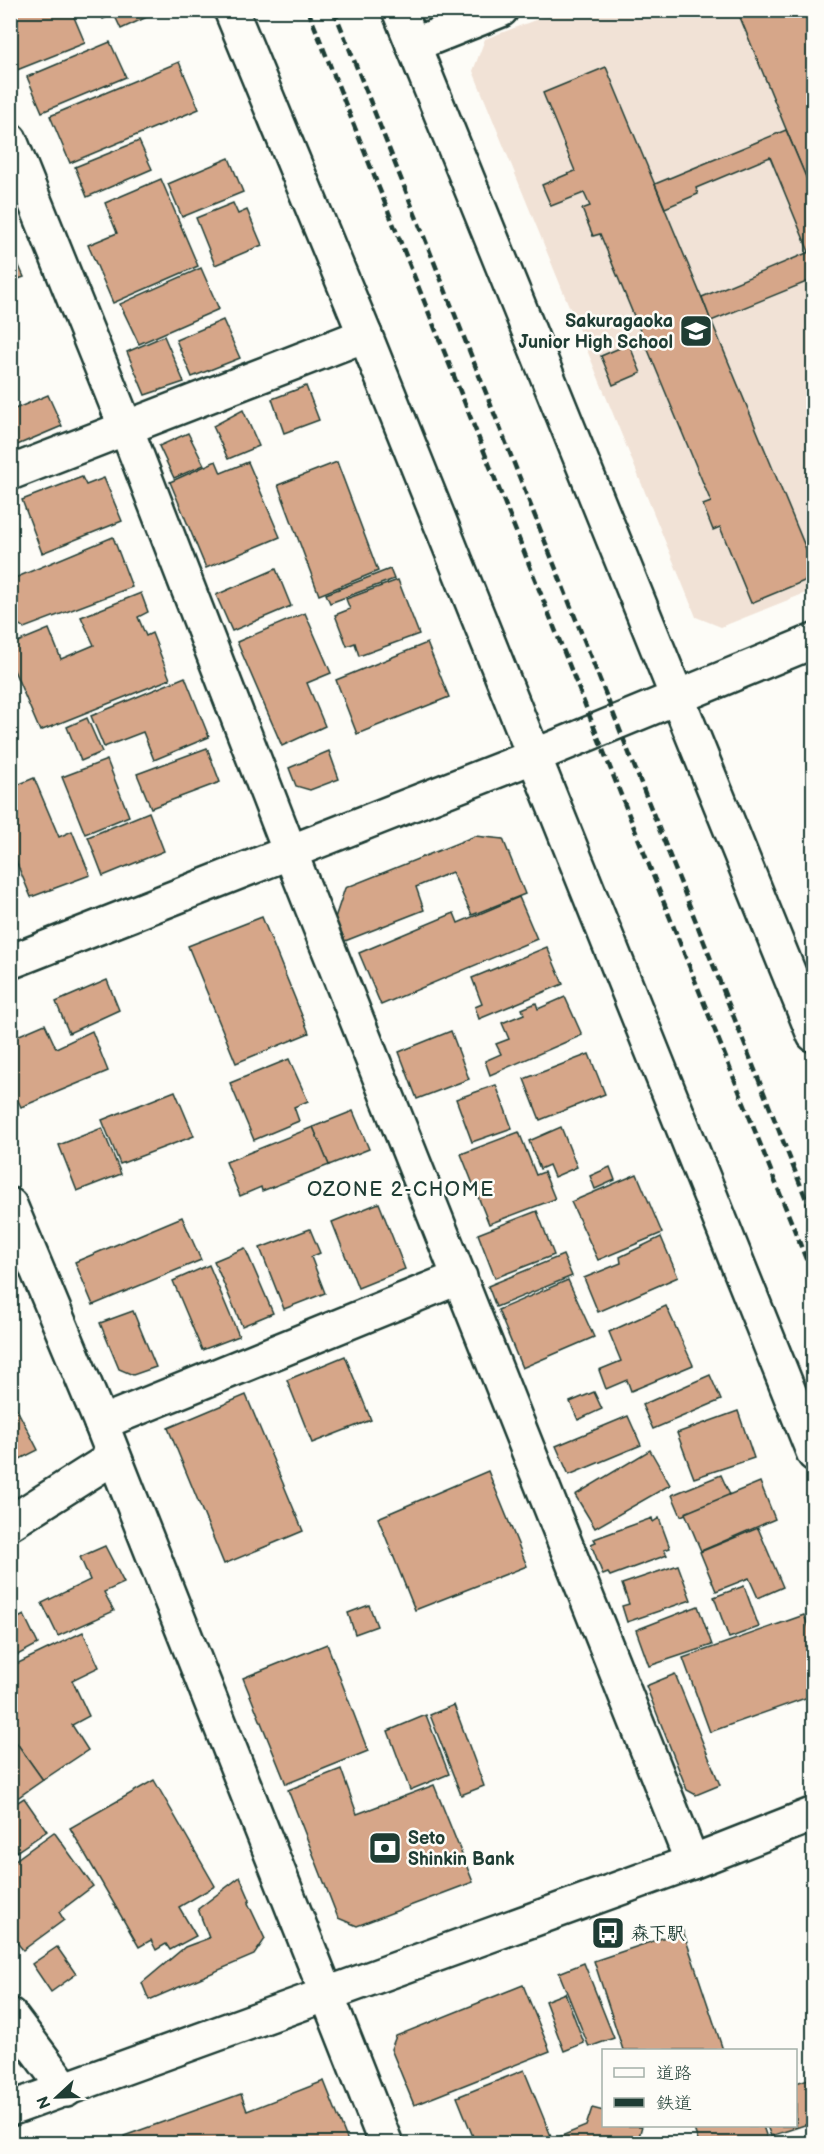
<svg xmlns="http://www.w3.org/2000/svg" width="824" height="2154" font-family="'Balsamiq Sans','Klee One',sans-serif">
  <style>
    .built { fill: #f1e2d6 }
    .building { fill: #d6a689; stroke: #1f3d34; stroke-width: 1.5 }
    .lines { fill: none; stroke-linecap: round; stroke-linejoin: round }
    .minor-casing { stroke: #1f3d34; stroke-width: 38 }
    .tertiary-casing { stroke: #1f3d34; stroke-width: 38 }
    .minor { stroke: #fdfcf7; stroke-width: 33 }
    .tertiary { stroke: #fdfcf7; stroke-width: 33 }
    .rail { stroke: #1f3d34; stroke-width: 4.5; stroke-dasharray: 9 4.5; stroke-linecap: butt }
    .labels { text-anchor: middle; stroke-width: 5; stroke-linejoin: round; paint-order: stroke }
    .poi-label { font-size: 18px; font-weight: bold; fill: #1f3d34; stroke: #fdfcf7; text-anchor: start }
    .neighbourhood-label { font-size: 20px; letter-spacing: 1.5px; fill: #1f3d34; stroke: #fdfcf7 }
  </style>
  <rect width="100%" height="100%" fill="#fdfcf7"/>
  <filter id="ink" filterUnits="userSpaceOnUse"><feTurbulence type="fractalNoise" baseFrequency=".0167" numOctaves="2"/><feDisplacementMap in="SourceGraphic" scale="12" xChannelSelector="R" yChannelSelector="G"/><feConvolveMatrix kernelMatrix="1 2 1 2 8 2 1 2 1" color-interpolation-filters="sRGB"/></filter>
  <g filter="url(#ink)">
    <!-- built -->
    <path class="built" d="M559 11H813V590L721 627 696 617 473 71 485 39Z"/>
    <!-- building -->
    <g class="building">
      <path d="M26 10H71L85 43 17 70 10 54V17Z"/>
      <path d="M99 10H162L121 29 114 14 103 19Z"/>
      <path d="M737 10H814V178L807 180Z"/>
      <path d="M110 42 126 77 42 112 27 77Z"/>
      <path d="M179 62 199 109 70 163 50 116Z"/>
      <path d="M606 67 814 568V577L751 603 720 527 713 530 703 505 711 502 600 234 593 236 582 209 590 206 584 193 551 206 542 185 575 171 543 93Z"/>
      <path d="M786 130 814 196V250L809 252 770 157 696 188 698 194 665 208 655 184Z"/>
      <path d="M139 141 152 169 87 197 75 167Z"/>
      <path d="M229 158 243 192 182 217 168 184Z"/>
      <path d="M161 179 198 266 113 303 88 245 117 233 105 203Z"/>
      <path d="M233 203 238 214 247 210 262 245 215 265 196 218Z"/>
      <path d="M10 246 24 277 10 282Z"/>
      <path d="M814 250V279L711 321 702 297Z"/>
      <path d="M201 268 219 309 139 344 120 304Z"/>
      <path d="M223 320 240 358 192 377 176 340Z"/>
      <path d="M164 336 184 382 145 395 127 352Z"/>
      <path d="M629 344 641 373 613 385 601 356Z"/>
      <path d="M306 386 319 420 284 433 272 399Z"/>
      <path d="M48 395 62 426 10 448V411Z"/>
      <path d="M243 410 259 446 228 459 213 426Z"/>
      <path d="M188 433 204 465 174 478 159 446Z"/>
      <path d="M216 461 221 473 248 462 280 537 206 568 170 482Z"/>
      <path d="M337 462 378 571 319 595 278 485Z"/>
      <path d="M82 477 86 485 104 478 122 521 42 553 22 500Z"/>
      <path d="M113 537 132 587 24 628 10 618V580Z"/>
      <path d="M276 569 291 606 232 631 216 595Z"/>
      <path d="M390 569 394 579 330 603 326 594Z"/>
      <path d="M398 580 419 634 359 656 355 643 347 646 335 615 350 609 346 599Z"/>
      <path d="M141 593 148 612 138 617 146 636 152 633 170 679 40 731 10 661V645L49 629 61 659 94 645 81 617Z"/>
      <path d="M305 613 331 673 307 683 325 726 282 746 237 642Z"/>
      <path d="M427 643 449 697 357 734 336 680Z"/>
      <path d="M185 677 209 737 154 760 143 732 104 747 91 716Z"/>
      <path d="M87 718 102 752 81 761 67 727Z"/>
      <path d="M207 748 220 782 151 808 137 774Z"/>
      <path d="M329 751 339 779 310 790 296 786 289 768Z"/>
      <path d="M107 760 129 816 85 834 62 777Z"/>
      <path d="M34 778 59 837 72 831 90 875 31 897 10 847V788Z"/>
      <path d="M149 812 164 851 103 876 88 837Z"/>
      <path d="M475 836 503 839 525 894 472 915 452 872 416 887 424 910 345 941 335 918 345 888Z"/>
      <path d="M519 897 537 939 381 1005 359 953 454 913 458 923Z"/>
      <path d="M262 917 309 1033 236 1063 188 946Z"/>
      <path d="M547 947 563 984 479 1019 475 1007 482 1004 472 978Z"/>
      <path d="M107 980 119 1010 69 1033 56 1002Z"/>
      <path d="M565 997 582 1035 490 1075 485 1061 501 1054 496 1044 509 1039 502 1023 524 1014 522 1009 536 1003 538 1009Z"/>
      <path d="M45 1024 56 1048 92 1031 108 1071 21 1107 10 1084V1039Z"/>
      <path d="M451 1031 469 1079 417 1099 399 1052Z"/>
      <path d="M589 1054 605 1094 540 1120 524 1079Z"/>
      <path d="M289 1059 308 1101 294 1107 299 1121 254 1140 230 1083Z"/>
      <path d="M496 1085 512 1128 472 1142 456 1099Z"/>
      <path d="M175 1091 194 1136 120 1164 102 1120Z"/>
      <path d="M353 1111 369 1149 329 1165 313 1127Z"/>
      <path d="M313 1127 329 1165 262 1191 261 1187 240 1196 226 1162Z"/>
      <path d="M561 1127 577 1167 554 1177 549 1165 540 1169 529 1141Z"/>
      <path d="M102 1128 121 1174 77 1191 59 1145Z"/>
      <path d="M519 1132 536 1175 544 1172 555 1199 489 1224 461 1154Z"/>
      <path d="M610 1167 615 1180 595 1189 590 1176Z"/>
      <path d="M637 1174 662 1233 598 1260 571 1202Z"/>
      <path d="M379 1203 405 1269 358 1288 332 1222Z"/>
      <path d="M537 1211 554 1255 495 1278 478 1234Z"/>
      <path d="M182 1217 201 1260 93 1305 75 1262Z"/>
      <path d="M310 1229 320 1253 311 1257 325 1293 284 1309 260 1248Z"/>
      <path d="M661 1237 678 1277 598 1312 584 1278 621 1263 620 1257Z"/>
      <path d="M245 1248 273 1313 242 1326 214 1261Z"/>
      <path d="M563 1255 572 1276 496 1307 488 1286Z"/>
      <path d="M209 1265 239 1336 202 1350 173 1281Z"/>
      <path d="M568 1280 594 1337 522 1368 498 1310Z"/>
      <path d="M666 1306 693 1365 631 1391 627 1380 606 1389 599 1370 621 1361 609 1332Z"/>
      <path d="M133 1311 156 1367 133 1375 119 1369 100 1323Z"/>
      <path d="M345 1356 371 1420 312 1443 287 1380Z"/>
      <path d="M710 1375 721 1400 653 1429 642 1405Z"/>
      <path d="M594 1392 602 1409 578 1420 570 1402Z"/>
      <path d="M246 1395 303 1531 224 1564 168 1428Z"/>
      <path d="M10 1396 38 1450 10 1464Z"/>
      <path d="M738 1411 754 1458 694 1478 677 1433Z"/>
      <path d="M628 1416 641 1445 569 1475 556 1446Z"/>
      <path d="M650 1450 670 1485 595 1528 575 1495Z"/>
      <path d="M488 1471 527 1566 415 1610 378 1518Z"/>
      <path d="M721 1475 730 1495 681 1516 672 1495Z"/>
      <path d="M760 1482 775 1519 701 1551 685 1513Z"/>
      <path d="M652 1518 653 1522 659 1518 670 1548 664 1550 667 1555 610 1576 608 1573 603 1575 591 1544 596 1542 594 1539Z"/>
      <path d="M758 1528 783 1587 758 1598 749 1578 716 1591 700 1552Z"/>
      <path d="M105 1546 124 1583 104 1592 114 1611 58 1636 42 1603 90 1580 80 1557Z"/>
      <path d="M678 1565 691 1600 627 1622 622 1606 629 1604 622 1584Z"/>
      <path d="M744 1586 759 1627 729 1638 714 1597Z"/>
      <path d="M369 1605 377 1626 355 1634 348 1613Z"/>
      <path d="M698 1606 712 1645 649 1666 636 1630Z"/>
      <path d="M24 1615 38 1644 10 1659V1622Z"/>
      <path d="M804 1615 814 1640V1695L710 1732 683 1658Z"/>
      <path d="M83 1632 99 1667 72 1680 89 1716 72 1725 88 1750 43 1780 16 1742 10 1747V1685L16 1681 10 1673V1667Z"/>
      <path d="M327 1644 368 1751 286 1784 243 1678Z"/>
      <path d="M675 1674 720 1785 696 1795 687 1790 646 1686Z"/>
      <path d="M454 1705 484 1786 461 1795 430 1715Z"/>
      <path d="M426 1715 449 1774 410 1790 388 1731Z"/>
      <path d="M16 1742 43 1780 10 1803V1747Z"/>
      <path d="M341 1769 357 1814 434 1785 473 1882 357 1926 338 1918 288 1790Z"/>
      <path d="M154 1780 215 1886 179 1907 196 1936 170 1950 166 1944 156 1950 151 1940 139 1947 70 1828Z"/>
      <path d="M24 1798 47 1831 10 1856V1807Z"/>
      <path d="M54 1832 93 1886 59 1912 64 1920 23 1950 10 1934V1864Z"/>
      <path d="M240 1877 250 1900 248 1903 265 1939 254 1955 149 2000 142 1983 185 1947 209 1938 198 1909Z"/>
      <path d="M683 1931 723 2050H623L594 1961Z"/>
      <path d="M57 1947 76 1974 51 1992 32 1964Z"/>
      <path d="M584 1963 614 2038 589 2047 559 1973Z"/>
      <path d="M523 1985 550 2051 414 2105 391 2049 396 2036Z"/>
      <path d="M565 1993 584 2043 564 2051 545 2001Z"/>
      <path d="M524 2070 551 2136 533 2144H476L457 2097Z"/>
      <path d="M814 2077V2122L771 2136 767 2126H796V2083Z"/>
      <path d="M324 2081 349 2144H127L124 2136 241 2094 247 2111Z"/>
      <path d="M592 2108 604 2111V2126H642L637 2144H542L586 2126Z"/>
      <path d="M693 2126H763L768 2141 760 2144H699Z"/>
    </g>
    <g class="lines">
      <defs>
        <g id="minor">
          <path d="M231 10 365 335 814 1454"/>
          <path d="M399 10 814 1035"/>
          <path d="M413 45 501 10"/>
          <path d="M10 140 126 428 290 852 692 1862"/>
          <path d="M10 473 365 335"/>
          <path d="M101 1423 460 1277"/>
          <path d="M10 1523 114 1457"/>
        </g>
        <g id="tertiary">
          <path d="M10 962 532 757 814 641"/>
          <path d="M10 1205 101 1423 386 2144"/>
          <path d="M10 2015 66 2090"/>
          <path d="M10 2109 692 1862 814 1814"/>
        </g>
      </defs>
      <!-- minor casing -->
      <use href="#minor" class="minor-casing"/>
      <!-- tertiary casing -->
      <use href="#tertiary" class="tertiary-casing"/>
      <!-- minor -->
      <use href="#minor" class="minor"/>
      <!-- tertiary -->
      <use href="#tertiary" class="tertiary"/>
      <!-- rail -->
      <g class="rail">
        <path d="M308 10 814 1279"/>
        <path d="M334 10 814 1219"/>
      </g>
    </g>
  </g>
  <!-- icons -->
  <defs>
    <symbol id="school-square" viewBox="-11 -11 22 22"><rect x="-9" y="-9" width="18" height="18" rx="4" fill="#1f3d34" stroke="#fdfcf7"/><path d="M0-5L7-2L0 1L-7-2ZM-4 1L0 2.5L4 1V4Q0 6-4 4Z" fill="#fff"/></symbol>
    <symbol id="bank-square" viewBox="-11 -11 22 22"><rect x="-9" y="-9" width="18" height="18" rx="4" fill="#1f3d34" stroke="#fdfcf7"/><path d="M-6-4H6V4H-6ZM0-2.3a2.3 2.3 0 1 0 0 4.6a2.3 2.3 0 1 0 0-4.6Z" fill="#fff"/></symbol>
    <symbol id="bus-square" viewBox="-11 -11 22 22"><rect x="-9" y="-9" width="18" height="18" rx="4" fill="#1f3d34" stroke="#fdfcf7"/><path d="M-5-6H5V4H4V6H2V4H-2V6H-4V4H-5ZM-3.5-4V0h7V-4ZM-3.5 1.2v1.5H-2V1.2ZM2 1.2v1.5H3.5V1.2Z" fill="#fff"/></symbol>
  </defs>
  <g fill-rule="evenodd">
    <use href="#school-square" x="677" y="312" width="38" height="38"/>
    <use href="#bank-square" x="366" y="1829" width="38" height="38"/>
    <use href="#bus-square" x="589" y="1914" width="38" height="38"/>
  </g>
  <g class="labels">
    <!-- poi labels -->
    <g class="poi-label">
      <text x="673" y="327" text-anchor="end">Sakuragaoka<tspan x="673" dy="21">Junior High School</tspan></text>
      <text x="408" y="1844">Seto<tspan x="408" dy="21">Shinkin Bank</tspan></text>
      <text x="631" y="1939">森下駅</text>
    </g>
    <!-- neighbourhood labels -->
    <g class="neighbourhood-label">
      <text x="401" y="1196">OZONE 2-CHOME</text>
    </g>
  </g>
  <!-- margin -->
  <rect width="824" height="2154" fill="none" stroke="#fdfcf7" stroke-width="36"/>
  <rect x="18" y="18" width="788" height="2118" fill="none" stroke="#1f3d34" stroke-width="2" filter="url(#ink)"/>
  <!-- legend -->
  <rect x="602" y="2049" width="195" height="78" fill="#fdfcf7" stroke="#a4b0a9" stroke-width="1.5"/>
  <rect x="614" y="2068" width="30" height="9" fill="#fdfcf7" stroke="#a4b0a9" stroke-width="1.5"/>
  <text x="656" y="2079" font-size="18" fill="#1f3d34">道路</text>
  <rect x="614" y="2098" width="30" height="9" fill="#1f3d34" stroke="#a4b0a9" stroke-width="1.5"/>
  <text x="656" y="2109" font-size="18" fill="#1f3d34">鉄道</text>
  <!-- north arrow -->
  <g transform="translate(57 2097) rotate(248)" stroke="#fdfcf7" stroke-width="4.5" paint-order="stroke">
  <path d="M0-4.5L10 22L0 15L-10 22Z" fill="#1f3d34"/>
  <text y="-9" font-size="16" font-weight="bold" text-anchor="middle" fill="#1f3d34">N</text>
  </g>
</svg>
